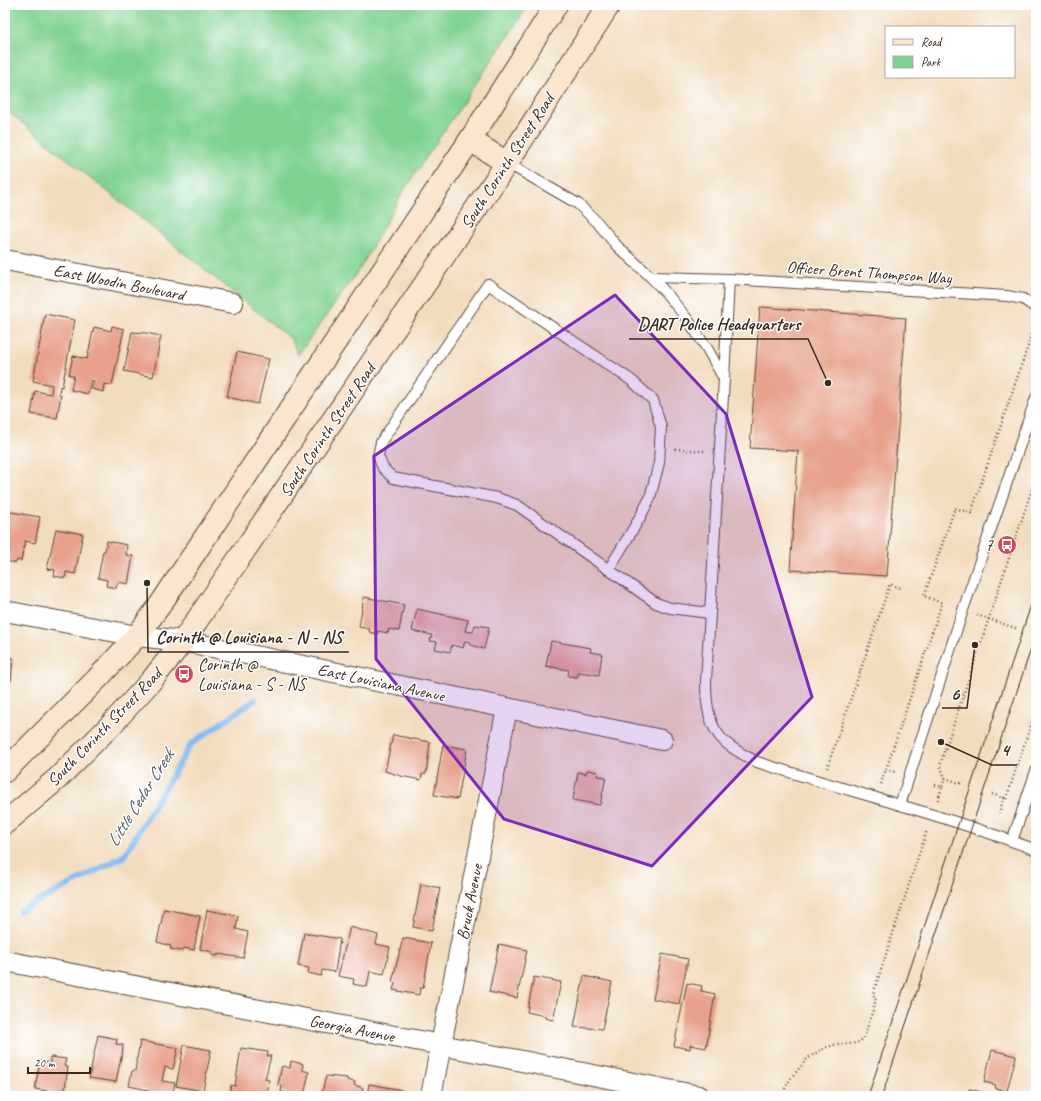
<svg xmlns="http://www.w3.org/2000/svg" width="1041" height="1101" font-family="Caveat,sans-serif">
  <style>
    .green { fill: #7fd192; stroke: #5d7e58 }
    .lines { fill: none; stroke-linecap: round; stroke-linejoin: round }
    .stream { stroke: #81b9f1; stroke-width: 6 }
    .building { fill: #e7a18c }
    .service-casing { stroke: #564536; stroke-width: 12 }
    .minor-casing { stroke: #564536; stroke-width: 22 }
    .secondary-casing { stroke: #564536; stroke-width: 24 }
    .path { stroke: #564536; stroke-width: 2.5; stroke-dasharray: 1 3; stroke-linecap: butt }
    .service { stroke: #fff; stroke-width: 10 }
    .minor { stroke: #fff; stroke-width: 20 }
    .secondary { stroke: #fce5cf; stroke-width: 22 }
    .tram { stroke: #3b2a1e; stroke-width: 1 }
    .marked { fill: #7b2cbf; fill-opacity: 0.2; stroke: #7b2cbf; stroke-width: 3; stroke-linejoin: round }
    .labels { text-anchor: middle; stroke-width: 3; stroke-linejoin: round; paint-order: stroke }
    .street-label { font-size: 17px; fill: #3b2a1e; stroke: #fff }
    .poi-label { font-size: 17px; fill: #3b2a1e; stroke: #fff; text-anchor: end }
    .water-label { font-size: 18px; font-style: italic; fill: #545c68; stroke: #fff }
    .leader { fill: none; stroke: #3b2a1e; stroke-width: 1.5 }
    .callout-dot { fill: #3b2a1e; stroke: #fff; stroke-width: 1.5 }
    .callout-label { font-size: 18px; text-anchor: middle; font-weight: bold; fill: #3b2a1e; stroke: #fff; stroke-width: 3; stroke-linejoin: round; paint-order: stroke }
  </style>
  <rect width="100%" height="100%" fill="#fff"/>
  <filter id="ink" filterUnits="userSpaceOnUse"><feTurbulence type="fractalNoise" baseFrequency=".025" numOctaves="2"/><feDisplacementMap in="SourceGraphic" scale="8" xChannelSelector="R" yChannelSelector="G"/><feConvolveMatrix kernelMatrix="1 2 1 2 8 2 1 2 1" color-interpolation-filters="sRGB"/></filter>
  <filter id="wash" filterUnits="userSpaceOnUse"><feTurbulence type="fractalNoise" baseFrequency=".012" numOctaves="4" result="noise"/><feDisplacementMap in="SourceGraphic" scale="16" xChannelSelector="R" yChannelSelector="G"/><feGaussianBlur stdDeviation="0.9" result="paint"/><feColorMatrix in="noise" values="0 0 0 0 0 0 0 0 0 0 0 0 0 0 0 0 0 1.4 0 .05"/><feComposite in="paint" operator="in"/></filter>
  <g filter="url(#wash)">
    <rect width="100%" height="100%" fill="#f2dcbe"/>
    <!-- green -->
    <path class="green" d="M5 5H529L403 192 361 267 298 355 291 339 5 109Z"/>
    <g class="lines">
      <!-- stream -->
      <path class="stream" d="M20 911 124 856 191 744 255 700"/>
    </g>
    <g id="blocks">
      <!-- building -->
      <g class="building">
        <path d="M5 154H9L6 170H5Z"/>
        <path d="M760 307 906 318 887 576 790 570 798 451 750 448Z"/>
        <path d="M45 314 75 320 62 387 60 386 59 394 61 395 57 418 31 414 35 391 51 394 52 385 33 381Z"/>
        <path d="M112 326 124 329 112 385 104 384 103 392 92 389 94 381 91 380 88 394 71 390 74 376 69 375 73 356 87 359 94 327 111 331Z"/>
        <path d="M132 332 146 333 161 336 153 377 124 371Z"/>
        <path d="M237 352 269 359 258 404 227 397Z"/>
        <path d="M5 511 40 517 35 543 25 541 21 561 17 560 16 563 5 561Z"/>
        <path d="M56 529 83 534 75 574 66 572 65 578 54 576 55 570 47 569Z"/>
        <path d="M107 541 127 545 126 555 133 556 128 584 118 582 116 588 106 586 107 580 98 578 103 551H105Z"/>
        <path d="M364 597 404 605 399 631 389 629 388 633 378 631 377 634 369 632 370 629 359 627Z"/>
        <path d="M417 609 468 620 465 631 473 632 475 625 489 627 484 649 471 645V642L465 641 463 648 452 645 450 652 435 649 437 642 430 641 432 635 412 631Z"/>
        <path d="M551 641 591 648 590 652 602 654 599 675 579 672 577 677 568 676 569 670 546 666Z"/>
        <path d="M5 656 13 658 11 681 9 680 5 692Z"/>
        <path d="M393 735 430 742 426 774H422L421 780 401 776 385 771Z"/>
        <path d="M443 745 467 749 458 799 434 795Z"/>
        <path d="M587 770 598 772 597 776 606 777 600 805 573 800 578 772 586 774Z"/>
        <path d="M421 884 440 888 432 931 413 927Z"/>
        <path d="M164 909 200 916 194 950 184 948 183 951 170 949 171 946 157 942Z"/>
        <path d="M207 910 238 916 236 929 248 932 243 958 218 954V956L212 955V952L200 949Z"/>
        <path d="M350 927 378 935 376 944 390 947 384 974 370 971 367 987 353 984 354 979 338 976Z"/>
        <path d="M304 933 340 939 335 972 322 970 321 976 308 973 309 968 298 966Z"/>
        <path d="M403 938 431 943 423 988H420L419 995 393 990 395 983 392 982Z"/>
        <path d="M499 944 527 950 517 998 489 992Z"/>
        <path d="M662 954 688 959 679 1004 653 999Z"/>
        <path d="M584 976 612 982 602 1029 574 1027Z"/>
        <path d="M534 977 561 982 553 1020 545 1018V1016L527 1012Z"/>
        <path d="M687 983 702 986 701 991 715 994 706 1048 690 1045V1049L674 1046Z"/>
        <path d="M98 1035 117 1039 116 1044 123 1045 122 1057H121L116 1082 89 1078Z"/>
        <path d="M140 1041 178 1048 173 1069 165 1067 162 1081 175 1083 172 1096H147L148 1090 129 1086 132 1071H135Z"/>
        <path d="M184 1045 211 1050 203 1091 176 1086Z"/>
        <path d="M241 1048 268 1052 267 1056H271L265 1079 269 1080 267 1096H229L231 1085 235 1086Z"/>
        <path d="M992 1050 1016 1056 1007 1091 995 1088 996 1085 984 1082Z"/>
        <path d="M50 1057 66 1059 64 1066 68 1067 64 1096H52L53 1092 35 1089 40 1061 50 1063Z"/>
        <path d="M291 1061 303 1064 302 1070 309 1072 304 1096H286L287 1093 281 1092 282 1086 278 1085 282 1066 290 1068Z"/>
        <path d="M326 1076 347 1078V1080L355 1082 354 1085 363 1088 361 1096H321Z"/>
        <path d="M369 1084 402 1090 400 1096H367Z"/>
        <path d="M969 1089 990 1094V1096H967Z"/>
      </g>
    </g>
  </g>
  <g filter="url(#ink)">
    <use href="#blocks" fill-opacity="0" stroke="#564536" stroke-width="1"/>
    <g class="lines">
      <defs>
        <g id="service">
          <path d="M507 163 578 204 597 222 617 246 651 277 667 294 688 320 708 350 724 379"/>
          <path d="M651 277 729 279 1007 296 1023 299 1036 308"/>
          <path d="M729 279 724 379 706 681C706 703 708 727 725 742 735 751 746 756 757 762 850 792 945 815 1036 850"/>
          <path d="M609 569 638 521 650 498 659 463 661 427 653 400 631 380 488 284 381 442 378 456 383 468 393 478 497 498 517 505 656 603 670 608 709 613"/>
          <path d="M900 805 963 610 1036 398"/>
          <path d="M1012 841 1036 771"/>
        </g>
        <g id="minor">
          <path d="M5 260 233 303"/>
          <path d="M5 611 137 636 183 641 662 740"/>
          <path d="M5 961 441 1045 699 1096"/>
          <path d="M431 1096 507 708"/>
        </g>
        <g id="secondary">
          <path d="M470 140 507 163"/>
          <path d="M5 771 97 679 137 636 160 605 470 140 556 5"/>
          <path d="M5 823 57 779 111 725 151 681 183 641 507 163 609 5"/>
        </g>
      </defs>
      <!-- service casing -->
      <use href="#service" class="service-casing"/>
      <!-- minor casing -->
      <use href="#minor" class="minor-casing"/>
      <!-- secondary casing -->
      <use href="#secondary" class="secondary-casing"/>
      <!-- path -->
      <g class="path">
        <path d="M675 449 704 451"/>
        <path d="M977 615 1018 629"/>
        <path d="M827 768 890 584 900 588"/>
        <path d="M886 769 895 772"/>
        <path d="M945 778 963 784"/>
        <path d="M881 784 942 603 924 596 955 508 971 513 1030 340 1031 333"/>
        <path d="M935 785 942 787 945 778 940 765 1036 477"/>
        <path d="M992 794 1004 798 999 813"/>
        <path d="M1006 799 1036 710"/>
        <path d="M938 800 942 787"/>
        <path d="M781 1096 791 1078 808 1058 824 1048 837 1044H851L859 1042 864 1038 876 1000 873 994 927 830"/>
      </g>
      <!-- service -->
      <use href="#service" class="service"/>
      <!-- minor -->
      <use href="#minor" class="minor"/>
      <!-- secondary -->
      <use href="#secondary" class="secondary"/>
      <!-- tram -->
      <g class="tram">
        <path d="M868 1096 1036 590"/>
        <path d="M882 1096 1036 634"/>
      </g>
    </g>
  </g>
  <!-- marked area -->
  <path class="marked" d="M615 295 726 414 812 697 652 866 504 819 376 659 374 456Z"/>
  <!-- icons -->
  <defs>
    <symbol id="bus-disc" viewBox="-11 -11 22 22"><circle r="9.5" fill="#d1495b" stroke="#fff"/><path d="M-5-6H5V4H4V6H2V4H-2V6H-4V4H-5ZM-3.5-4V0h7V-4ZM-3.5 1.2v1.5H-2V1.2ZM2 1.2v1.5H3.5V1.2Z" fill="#fff"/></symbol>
  </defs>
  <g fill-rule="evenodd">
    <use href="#bus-disc" x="996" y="534" width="22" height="22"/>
    <use href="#bus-disc" x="173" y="663" width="22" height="22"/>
  </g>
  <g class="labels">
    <!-- street labels -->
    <g class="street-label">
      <text transform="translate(507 161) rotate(-57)" y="6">South Corinth Street Road</text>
      <text transform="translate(869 272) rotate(4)" y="6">Officer Brent Thompson Way</text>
      <text transform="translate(119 282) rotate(11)" y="6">East Woodin Boulevard</text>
      <text transform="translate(327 430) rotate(-56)" y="6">South Corinth Street Road</text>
      <text transform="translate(381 682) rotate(12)" y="6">East Louisiana Avenue</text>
      <text transform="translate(104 727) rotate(-46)" y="6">South Corinth Street Road</text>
      <text transform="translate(469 902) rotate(-79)" y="6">Bruck Avenue</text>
      <text transform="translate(352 1028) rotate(11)" y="6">Georgia Avenue</text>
    </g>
    <!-- poi labels -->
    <g class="poi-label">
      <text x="993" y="551">7</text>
      <text x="198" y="670" text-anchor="start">Corinth @<tspan x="198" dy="20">Louisiana - S - NS</tspan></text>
    </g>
    <!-- water labels -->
    <g class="water-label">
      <text transform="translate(140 798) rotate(-58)" y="6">Little Cedar Creek</text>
    </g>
  </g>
  <!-- callouts -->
  <path class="leader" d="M828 383L808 339H629M147 583L148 652H349M975 645L967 708H942M941 742L992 765H1017"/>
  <g class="callout-dot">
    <circle cx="828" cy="383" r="4"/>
    <circle cx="147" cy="583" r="4"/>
    <circle cx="975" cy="645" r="4"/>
    <circle cx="941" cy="742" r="4"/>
  </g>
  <g class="callout-label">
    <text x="719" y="330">DART Police Headquarters</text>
    <text x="249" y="643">Corinth @ Louisiana - N - NS</text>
    <text x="955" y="700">6</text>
    <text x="1005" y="756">4</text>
  </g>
  <!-- margin -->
  <rect width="1041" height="1101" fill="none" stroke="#fff" stroke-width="20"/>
  <!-- legend -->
  <rect x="885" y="26" width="130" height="52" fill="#ffffff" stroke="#b1aaa5"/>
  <rect x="893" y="39" width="20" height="6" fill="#fce5cf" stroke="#b1aaa5"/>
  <text x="921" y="46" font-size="12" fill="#3b2a1e">Road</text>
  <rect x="893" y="56" width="20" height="12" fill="#7fd192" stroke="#b1aaa5"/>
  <text x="921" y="66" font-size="12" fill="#3b2a1e">Park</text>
  <!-- scale -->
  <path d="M28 1067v6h62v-6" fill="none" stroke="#3b2a1e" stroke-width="2"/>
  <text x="34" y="1067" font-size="12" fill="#3b2a1e" stroke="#ffffff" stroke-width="3" paint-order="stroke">20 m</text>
</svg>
